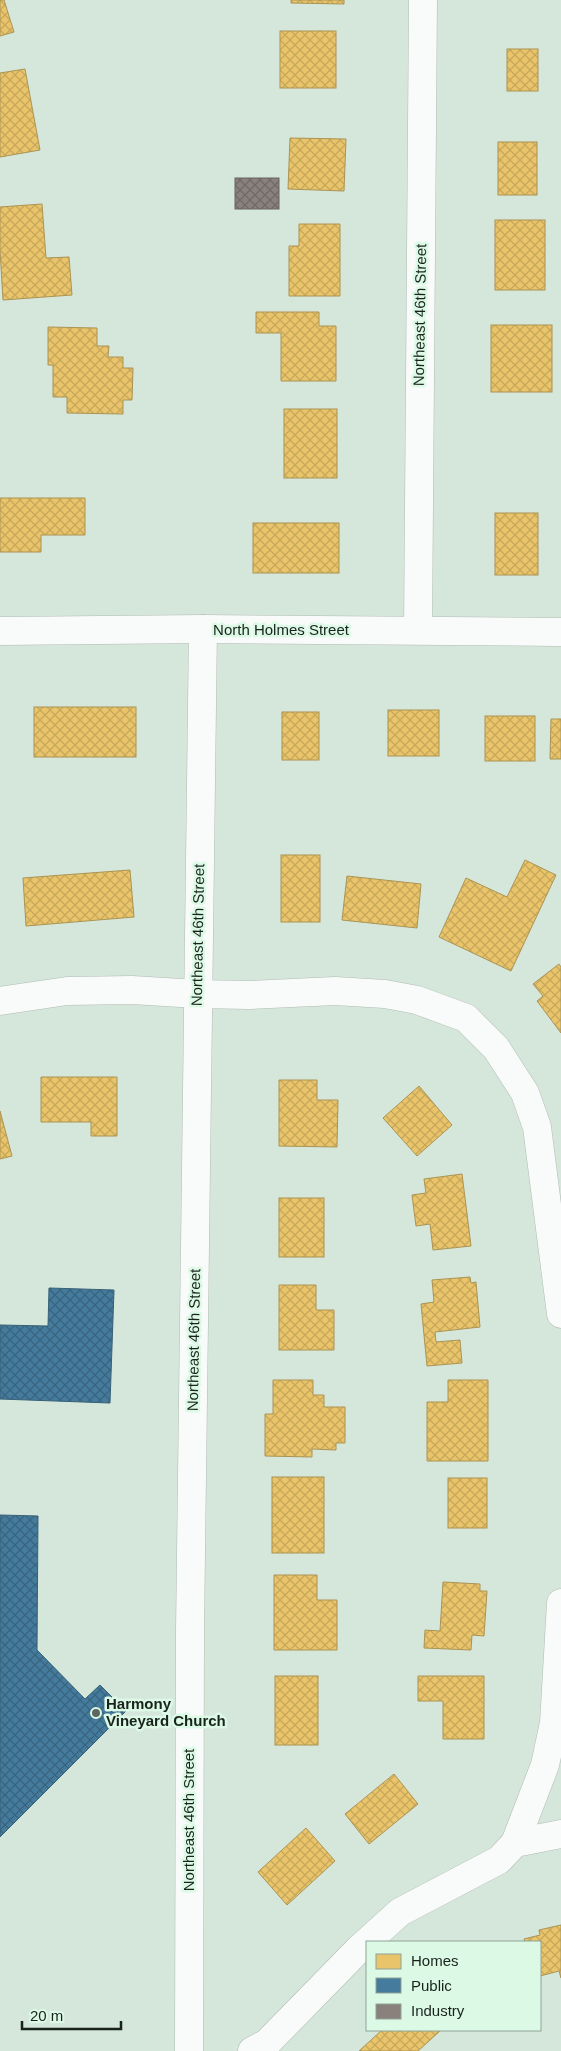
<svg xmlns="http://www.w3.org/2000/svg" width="561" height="2051" font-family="Arial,sans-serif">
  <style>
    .homes { fill: url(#homes-cross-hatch); stroke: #ab9453 }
    .public { fill: url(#public-cross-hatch); stroke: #386176 }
    .industry { fill: url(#industry-cross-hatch); stroke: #68655f }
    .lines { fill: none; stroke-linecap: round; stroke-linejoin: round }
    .street-casing { stroke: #b0bcb4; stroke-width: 29 }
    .street { stroke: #f9fbfa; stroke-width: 28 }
    .poi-dot { fill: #5b675f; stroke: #dcf9e5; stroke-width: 2 }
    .labels { text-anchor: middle; stroke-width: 5; stroke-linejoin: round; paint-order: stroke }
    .street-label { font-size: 15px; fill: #19231c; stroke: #dcf9e5 }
    .poi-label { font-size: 15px; font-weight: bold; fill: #19231c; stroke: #dcf9e5; text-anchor: start }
  </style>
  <defs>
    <pattern id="homes-cross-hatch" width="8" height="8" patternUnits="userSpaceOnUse" patternTransform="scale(1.25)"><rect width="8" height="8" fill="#e9c46a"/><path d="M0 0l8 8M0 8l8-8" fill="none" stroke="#c7a85b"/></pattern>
    <pattern id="public-cross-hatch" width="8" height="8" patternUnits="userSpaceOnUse" patternTransform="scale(1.25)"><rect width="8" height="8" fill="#457b9d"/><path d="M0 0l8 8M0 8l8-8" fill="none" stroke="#39647f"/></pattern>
    <pattern id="industry-cross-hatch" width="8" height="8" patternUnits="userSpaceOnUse" patternTransform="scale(1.25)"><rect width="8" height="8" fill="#8a817c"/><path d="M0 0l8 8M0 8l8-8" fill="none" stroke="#706965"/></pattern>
  </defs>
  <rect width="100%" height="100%" fill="#d5e6db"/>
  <!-- homes -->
  <g class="homes">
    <path d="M0 0H4L14 32 0 36Z"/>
    <path d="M291 0H344V4L291 3Z"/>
    <rect x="280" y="31" width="56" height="57"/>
    <rect x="507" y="49" width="31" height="42"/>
    <path d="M25 69 40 150 0 157V73Z"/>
    <path d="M290 138 346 139 344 191 288 189Z"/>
    <rect x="498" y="142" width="39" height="53"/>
    <path d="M42 204 46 258 69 257 72 295 3 300 0 250V207Z"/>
    <rect x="495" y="220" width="50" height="70"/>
    <path d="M299 224H340V296H289V246H299Z"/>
    <path d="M256 312H319V326H336V381H281V333H256Z"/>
    <rect x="491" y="325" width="61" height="67"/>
    <path d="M48 327 97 328V346H109L108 357H123V368H133L132 400H123V414L67 413V397H53V365H48Z"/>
    <rect x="284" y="409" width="53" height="69"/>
    <path d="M0 498H85V535H41V552H0Z"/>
    <rect x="495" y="513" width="43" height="62"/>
    <rect x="253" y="523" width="86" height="50"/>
    <rect x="34" y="707" width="102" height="50"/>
    <rect x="388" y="710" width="51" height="46"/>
    <rect x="282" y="712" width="37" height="48"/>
    <rect x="485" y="716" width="50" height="45"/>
    <path d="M551 719H561V759H550Z"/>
    <rect x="281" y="855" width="39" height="67"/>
    <path d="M525 860 556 875 511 971 439 937 466 878 507 897Z"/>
    <path d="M130 870 134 917 26 926 23 878Z"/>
    <path d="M347 876 421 884 417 928 342 920Z"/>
    <path d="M559 964 561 967V1033L537 1001 543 996 533 984Z"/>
    <path d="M41 1077H117V1136H91V1122H41Z"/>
    <path d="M279 1080H317V1100H338L337 1147 279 1146Z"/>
    <path d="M419 1086 452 1125 417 1156 383 1118Z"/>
    <path d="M0 1111 12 1156 0 1159Z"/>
    <path d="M462 1174 471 1246 433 1250 430 1224 416 1226 412 1195 426 1193 424 1179Z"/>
    <rect x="279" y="1198" width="45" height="59"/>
    <path d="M470 1277 471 1283 476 1282 480 1327 435 1332 436 1342 460 1340 462 1363 427 1366 421 1304 434 1302 432 1280Z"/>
    <path d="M279 1285H316V1310H334V1350H279Z"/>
    <path d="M273 1380H313V1395H324V1407H345V1443H336V1450L312 1449V1457L265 1456V1414H273Z"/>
    <path d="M448 1380H488V1461H427V1402H448Z"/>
    <rect x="272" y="1477" width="52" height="76"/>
    <rect x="448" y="1478" width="39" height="50"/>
    <path d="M274 1575H317V1600H337V1650H274Z"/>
    <path d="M443 1582 480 1584V1591H487L484 1636 472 1635 471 1650 424 1648 425 1630 440 1631Z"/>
    <rect x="275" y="1676" width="43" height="69"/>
    <path d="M418 1676H484V1739H443V1701H418Z"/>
    <path d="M394 1774 418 1804 369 1844 345 1814Z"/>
    <path d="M306 1828 335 1861 287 1905 258 1872Z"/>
    <path d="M561 1925V1978L559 1971 540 1976V1942H525L524 1939 540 1935 539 1930Z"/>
    <path d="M382 2030H441L418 2051H359Z"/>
  </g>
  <!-- public -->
  <g class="public">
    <path d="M49 1288 114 1290 110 1403 0 1399V1325L48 1326Z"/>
    <path d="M0 1515 38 1516 37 1650 85 1699 100 1685 126 1711 0 1837Z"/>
  </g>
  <!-- industry -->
  <rect class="industry" x="235" y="178" width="44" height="31"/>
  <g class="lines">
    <defs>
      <g id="street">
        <path d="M418 630 423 0"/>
        <path d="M0 631 203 629 561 632"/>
        <path d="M0 1001 67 991 132 990 197 994 249 995 335 991 385 994 417 1000 466 1018 496 1048 525 1093 537 1127 561 1314"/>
        <path d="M515 1843 545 1765 554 1723 561 1603"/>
        <path d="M189 2051 190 1631 203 629"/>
        <path d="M252 2051 267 2043 358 1950 400 1912 499 1860 515 1843 561 1834"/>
      </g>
    </defs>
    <!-- street casing -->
    <use href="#street" class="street-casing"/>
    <!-- street -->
    <use href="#street" class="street"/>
  </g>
  <!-- markers -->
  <circle class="poi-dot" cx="96" cy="1713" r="5"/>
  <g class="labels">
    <!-- street labels -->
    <g class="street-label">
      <text transform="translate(420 315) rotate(-89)" y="5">Northeast 46th Street</text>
      <text x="281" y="635">North Holmes Street</text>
      <text transform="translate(198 935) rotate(-89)" y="5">Northeast 46th Street</text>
      <text transform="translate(194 1340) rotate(-89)" y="5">Northeast 46th Street</text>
      <text transform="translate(189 1820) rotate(-90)" y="5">Northeast 46th Street</text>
    </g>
    <!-- poi labels -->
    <g class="poi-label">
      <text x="106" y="1709">Harmony<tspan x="106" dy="17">Vineyard Church</tspan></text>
    </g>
  </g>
  <!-- legend -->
  <rect x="366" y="1941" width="175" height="90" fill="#dcf9e5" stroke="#8ea395"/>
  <rect x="376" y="1954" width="25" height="15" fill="#e9c46a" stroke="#8ea395"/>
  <text x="411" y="1966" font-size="15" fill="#19231c">Homes</text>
  <rect x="376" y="1978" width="25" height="15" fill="#457b9d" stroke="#8ea395"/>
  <text x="411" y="1991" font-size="15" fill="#19231c">Public</text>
  <rect x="376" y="2004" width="25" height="15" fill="#8a817c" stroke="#8ea395"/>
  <text x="411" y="2016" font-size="15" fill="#19231c">Industry</text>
  <!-- scale -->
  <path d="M22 2021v8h99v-8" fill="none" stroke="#19231c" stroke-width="2.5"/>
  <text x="30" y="2021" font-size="15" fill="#19231c" stroke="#dcf9e5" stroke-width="4" paint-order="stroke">20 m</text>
</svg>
